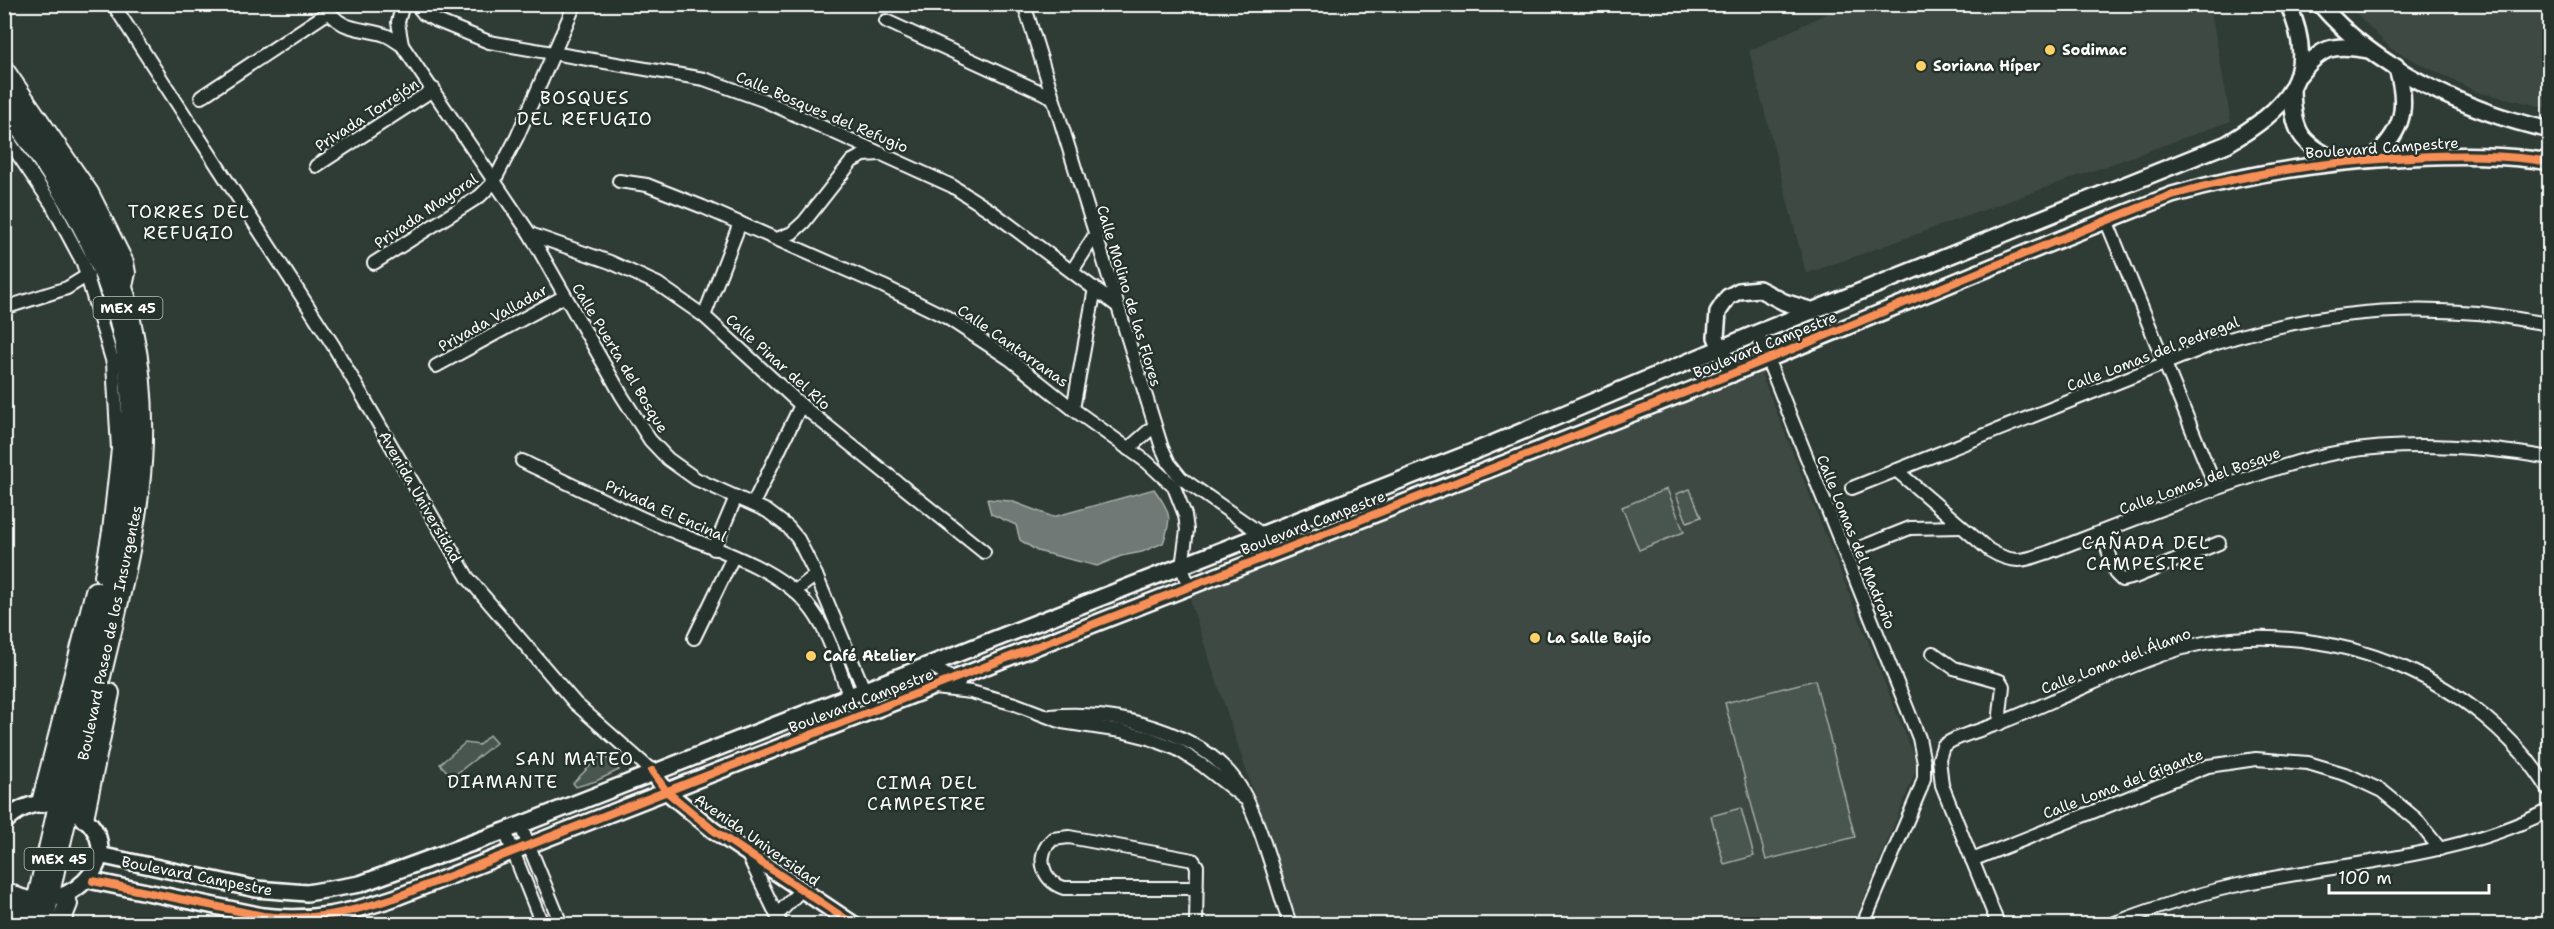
<svg xmlns="http://www.w3.org/2000/svg" width="2554" height="929" font-family="'Shantell Sans',sans-serif">
  <style>
    .built { fill: #3c4842 }
    .green { fill: #4a544f; stroke: #a4aaa7; stroke-width: 1.5 }
    .water { fill: #707975; stroke: #a9afac; stroke-width: 1.5 }
    .lines { fill: none; stroke-linecap: round; stroke-linejoin: round }
    .minor-casing { stroke: #fff; stroke-width: 16 }
    .tertiary-casing { stroke: #fff; stroke-width: 20 }
    .primary-casing { stroke: #fff; stroke-width: 22 }
    .minor { stroke: #26332d; stroke-width: 12 }
    .tertiary { stroke: #26332d; stroke-width: 15 }
    .primary { stroke: #26332d; stroke-width: 18 }
    .cycleway-casing { stroke: #26332d; stroke-width: 11 }
    .cycleway { stroke: #f78f57; stroke-width: 8 }
    .poi-dot { fill: #ffd166; stroke: #26332d; stroke-width: 2 }
    .labels { text-anchor: middle; stroke-width: 5; stroke-linejoin: round; paint-order: stroke }
    .shield { fill: #26332d; stroke: #bec2c0; stroke-width: 1.5 }
    .shield-label { font-size: 14px; font-weight: bold; fill: #fff }
    .poi-label { font-size: 15px; font-weight: bold; fill: #fff; stroke: #26332d; text-anchor: start }
    .street-label { font-size: 15px; fill: #fff; stroke: #26332d }
    .quarter-label { font-size: 18px; letter-spacing: 1.5px; fill: #fff; stroke: #26332d }
  </style>
  <rect width="100%" height="100%" fill="#2f3b35"/>
  <filter id="ink" filterUnits="userSpaceOnUse"><feTurbulence type="fractalNoise" baseFrequency=".0167" numOctaves="2"/><feDisplacementMap in="SourceGraphic" scale="12" xChannelSelector="R" yChannelSelector="G"/><feConvolveMatrix kernelMatrix="1 2 1 2 8 2 1 2 1" color-interpolation-filters="sRGB"/></filter>
  <g filter="url(#ink)">
    <!-- built -->
    <g class="built">
      <path d="M1846 4 2210 5 2231 121 1806 274 1749 51Z"/>
      <path d="M2348 5H2549V108L2477 92 2391 49Z"/>
      <path d="M1761 373 1918 766 1854 924H1297L1191 604V590Z"/>
    </g>
    <!-- green -->
    <g class="green">
      <path d="M1667 489 1684 532 1639 550 1622 507Z"/>
      <path d="M1690 489 1701 517 1687 522 1676 494Z"/>
      <path d="M1815 680 1855 837 1766 860 1725 703Z"/>
      <path d="M489 735 496 743 452 777 440 764 465 743 479 745Z"/>
      <path d="M602 754 619 770 596 781 576 787 573 783Z"/>
      <path d="M1741 808 1754 856 1724 864 1711 816Z"/>
    </g>
    <!-- water -->
    <path class="water" d="M1154 489C1170 512 1173 517 1163 543L1142 552 1121 556 1097 566 1037 551 1020 540 1016 525 991 514 987 499 1011 501 1053 517Z"/>
    <g class="lines">
      <defs>
        <g id="minor">
          <path d="M113 4 333 345 468 578 575 703 652 771"/>
          <path d="M416 4 424 14 435 20 489 42 704 79 763 100 952 186 991 211 1116 305"/>
          <path d="M1024 4 1162 448 1169 463 1181 478 1260 533 1269 555"/>
          <path d="M326 6C339 32 362 27 385 35 391 37 396 42 402 45L398 22 403 4"/>
          <path d="M886 21 1052 97"/>
          <path d="M402 45 530 234 622 396 650 440 668 459 696 479 767 511 788 527 798 539 816 575 873 711"/>
          <path d="M4 64 92 192 127 262 129 273 125 291"/>
          <path d="M201 97 329 12"/>
          <path d="M4 134 51 203 83 263 113 363 118 449 109 531 101 576"/>
          <path d="M316 166 434 89"/>
          <path d="M619 181 647 185 703 207 883 286 946 317 1010 359 1073 409 1147 462 1174 487 1185 515 1187 530 1182 567 1189 588"/>
          <path d="M2106 220 2216 488"/>
          <path d="M530 234 610 262 658 284 704 316 801 405 984 552"/>
          <path d="M777 239 792 233 804 222 852 161 864 155 880 154"/>
          <path d="M374 263 480 196 493 183 517 137 575 4"/>
          <path d="M1072 271 1095 235"/>
          <path d="M4 308 67 288 88 275"/>
          <path d="M704 316 740 223"/>
          <path d="M1757 333 1919 738 1924 763V778L1920 790 1863 924"/>
          <path d="M436 366 565 296"/>
          <path d="M1073 409 1095 288"/>
          <path d="M1128 449 1153 427"/>
          <path d="M522 461C566 482 610 504 655 524 701 544 775 565 807 604 829 629 837 665 849 695"/>
          <path d="M1896 470 1989 550C2014 565 2023 561 2049 552 2114 527 2179 501 2245 479 2276 468 2309 457 2341 452 2411 441 2481 446 2550 458"/>
          <path d="M1852 488 2216 343C2304 316 2386 305 2477 313 2501 315 2526 321 2550 324"/>
          <path d="M753 504 801 405"/>
          <path d="M2102 532 2116 574 2122 580 2135 577 2219 543"/>
          <path d="M1862 547 1910 528 1961 527"/>
          <path d="M714 549 736 497"/>
          <path d="M795 591 816 575"/>
          <path d="M694 638 733 557"/>
          <path d="M1933 653 1954 668 2000 681 2003 686 1999 724"/>
          <path d="M929 664 959 682"/>
          <path d="M935 688 971 692 1015 704 1062 722 1121 731 1149 738 1177 749 1202 765 1244 798"/>
          <path d="M1051 716C1112 709 1205 731 1240 787 1261 821 1276 884 1290 924"/>
          <path d="M520 824 561 924"/>
          <path d="M505 831 542 924"/>
          <path d="M747 853 781 924"/>
          <path d="M1972 860 2208 766 2256 759 2308 763 2348 775 2382 791 2416 819 2440 849"/>
          <path d="M778 914 802 889"/>
          <path d="M1196 924 1197 866 1193 860 1069 837 1053 839C1035 854 1041 881 1064 888H1197"/>
          <path d="M1998 924 1942 785 1939 759 1943 746C1958 735 1980 731 1997 724 2016 717 2034 709 2052 701 2098 682 2155 652 2204 643 2331 619 2482 678 2550 792"/>
          <path d="M2112 924C2157 907 2201 892 2248 883 2351 861 2453 859 2550 810"/>
        </g>
        <g id="tertiary">
          <path d="M2320 4C2375 69 2468 112 2550 130"/>
          <path d="M2299 75C2321 47 2332 43 2368 50"/>
          <path d="M2292 89C2293 131 2299 143 2338 161"/>
          <path d="M2372 159C2404 131 2409 106 2396 66"/>
          <path d="M1732 374 1716 337 1718 312 1728 297 1739 291 1759 289 1784 302 1813 311"/>
          <path d="M652 771 666 791 713 830 853 924"/>
          <path d="M4 823C17 808 33 802 52 803"/>
          <path d="M99 855 256 889 307 893 360 884 505 831 1480 449 1757 333 2227 144C2286 108 2321 77 2288 4"/>
          <path d="M93 881 263 916C312 922 348 913 394 898 812 736 1229 572 1646 408 1822 339 1995 263 2172 195 2251 172 2329 161 2412 157 2457 155 2505 154 2550 162"/>
          <path d="M4 888C56 929 143 855 75 811"/>
        </g>
        <g id="primary">
          <path d="M4 84C51 149 98 215 124 291 129 303 130 317 133 330 158 446 133 544 106 656 85 745 61 834 44 924"/>
          <path d="M4 107C53 172 98 241 119 321 150 441 115 555 88 673 69 757 50 841 31 924"/>
          <path d="M41 803 95 591"/>
          <path d="M84 818 110 693"/>
          <path d="M15 924 20 901"/>
          <path d="M60 924 68 904"/>
        </g>
      </defs>
      <!-- minor casing -->
      <use href="#minor" class="minor-casing"/>
      <!-- tertiary casing -->
      <use href="#tertiary" class="tertiary-casing"/>
      <!-- primary casing -->
      <use href="#primary" class="primary-casing"/>
      <!-- minor -->
      <use href="#minor" class="minor"/>
      <!-- tertiary -->
      <use href="#tertiary" class="tertiary"/>
      <!-- primary -->
      <use href="#primary" class="primary"/>
      <defs>
        <g id="cycleway">
          <path d="M652 771 666 791 713 830 853 924"/>
          <path d="M93 881 263 916C312 922 348 913 394 898 812 736 1229 572 1646 408 1822 339 1995 263 2172 195 2251 172 2329 161 2412 157 2457 155 2505 154 2550 162"/>
        </g>
      </defs>
      <!-- cycleway casing -->
      <use href="#cycleway" class="cycleway-casing"/>
      <!-- cycleway -->
      <use href="#cycleway" class="cycleway"/>
    </g>
  </g>
  <!-- markers -->
  <g class="poi-dot">
    <circle cx="2050" cy="50" r="6"/>
    <circle cx="1921" cy="66" r="6"/>
    <circle cx="1535" cy="638" r="6"/>
    <circle cx="811" cy="656" r="6"/>
  </g>
  <g class="labels">
    <!-- shield labels -->
    <g class="shield">
      <rect x="93.5" y="297" width="69" height="22" rx="4.5"/>
      <rect x="24.5" y="848" width="69" height="22" rx="4.5"/>
    </g>
    <g class="shield-label">
      <text x="128" y="313">MEX 45</text>
      <text x="59" y="864">MEX 45</text>
    </g>
    <!-- poi labels -->
    <g class="poi-label">
      <text x="2062" y="55">Sodimac</text>
      <text x="1933" y="71">Soriana Híper</text>
      <text x="1547" y="643">La Salle Bajío</text>
      <text x="823" y="661">Café Atelier</text>
    </g>
    <!-- street labels -->
    <g class="street-label">
      <text transform="translate(822 112) rotate(23)" y="5">Calle Bosques del Refugio</text>
      <text transform="translate(367 115) rotate(-33)" y="5">Privada Torrejón</text>
      <text transform="translate(2382 148) rotate(-4)" y="5">Boulevard Campestre</text>
      <text transform="translate(426 211) rotate(-34)" y="5">Privada Mayoral</text>
      <text transform="translate(1129 296) rotate(73)" y="5">Calle Molino de las Flores</text>
      <text transform="translate(493 318) rotate(-29)" y="5">Privada Valladar</text>
      <text transform="translate(1765 345) rotate(-22)" y="5">Boulevard Campestre</text>
      <text transform="translate(1013 346) rotate(35)" y="5">Calle Cantarranas</text>
      <text transform="translate(2153 354) rotate(-21)" y="5">Calle Lomas del Pedregal</text>
      <text transform="translate(620 358) rotate(59)" y="5">Calle Puerta del Bosque</text>
      <text transform="translate(778 362) rotate(42)" y="5">Calle Pinar del Río</text>
      <text transform="translate(2200 481) rotate(-20)" y="5">Calle Lomas del Bosque</text>
      <text transform="translate(420 497) rotate(60)" y="5">Avenida Universidad</text>
      <text transform="translate(666 511) rotate(24)" y="5">Privada El Encinal</text>
      <text transform="translate(1313 523) rotate(-21)" y="5">Boulevard Campestre</text>
      <text transform="translate(1856 542) rotate(68)" y="5">Calle Lomas del Madroño</text>
      <text transform="translate(110 633) rotate(-78)" y="5">Boulevard Paseo de los Insurgentes</text>
      <text transform="translate(2116 661) rotate(-21)" y="5">Calle Loma del Álamo</text>
      <text transform="translate(861 701) rotate(-21)" y="5">Boulevard Campestre</text>
      <text transform="translate(2123 784) rotate(-21)" y="5">Calle Loma del Gigante</text>
      <text transform="translate(757 840) rotate(35)" y="5">Avenida Universidad</text>
      <text transform="translate(197 876) rotate(11)" y="5">Boulevard Campestre</text>
    </g>
    <!-- quarter labels -->
    <g class="quarter-label">
      <text x="585" y="104">BOSQUES<tspan x="585" dy="21">DEL REFUGIO</tspan></text>
      <text x="189" y="218">TORRES DEL<tspan x="189" dy="21">REFUGIO</tspan></text>
      <text x="2146" y="549">CAÑADA DEL<tspan x="2146" dy="21">CAMPESTRE</tspan></text>
      <text x="575" y="765">SAN MATEO</text>
      <text x="503" y="788">DIAMANTE</text>
      <text x="927" y="789">CIMA DEL<tspan x="927" dy="21">CAMPESTRE</tspan></text>
    </g>
  </g>
  <!-- margin -->
  <rect width="2554" height="929" fill="none" stroke="#26332d" stroke-width="24"/>
  <rect x="12" y="12" width="2530" height="905" fill="none" stroke="#fff" stroke-width="2" filter="url(#ink)"/>
  <!-- scale -->
  <path d="M2329 884v9h160v-9" fill="none" stroke="#ffffff" stroke-width="3"/>
  <text x="2338" y="884" font-size="18" fill="#ffffff" stroke="#26332d" stroke-width="4.5" paint-order="stroke">100 m</text>
</svg>
